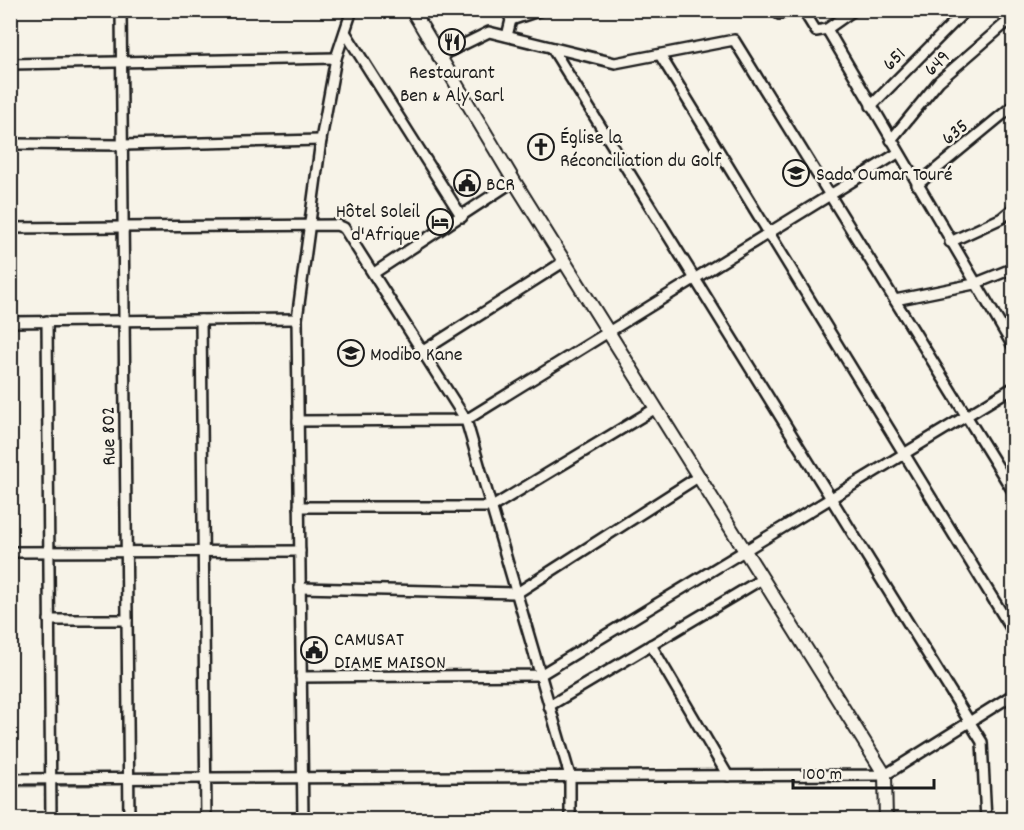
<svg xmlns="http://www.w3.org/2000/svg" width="1024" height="830" font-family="Dekko,sans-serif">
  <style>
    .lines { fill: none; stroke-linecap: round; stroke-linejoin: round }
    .stream { stroke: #72716c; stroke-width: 3 }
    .street-casing { stroke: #1c1c1c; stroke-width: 14 }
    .secondary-casing { stroke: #1c1c1c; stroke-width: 16 }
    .street { stroke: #f7f3e8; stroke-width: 9 }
    .secondary { stroke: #f7f3e8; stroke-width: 12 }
    .labels { text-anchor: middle; stroke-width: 5; stroke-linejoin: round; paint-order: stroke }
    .street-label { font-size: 20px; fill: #1c1c1c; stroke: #f7f3e8 }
    .poi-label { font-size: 20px; fill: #1c1c1c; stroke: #f7f3e8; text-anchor: start }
  </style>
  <rect width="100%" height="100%" fill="#f7f3e8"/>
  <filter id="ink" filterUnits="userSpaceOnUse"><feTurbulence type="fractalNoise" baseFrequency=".0167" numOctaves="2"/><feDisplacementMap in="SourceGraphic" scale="12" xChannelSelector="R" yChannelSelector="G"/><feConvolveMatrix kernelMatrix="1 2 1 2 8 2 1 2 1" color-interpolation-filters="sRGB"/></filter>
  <g filter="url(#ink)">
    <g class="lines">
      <!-- stream -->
      <g class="stream">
        <path d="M307 782 308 820"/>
        <path d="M10 786 90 785"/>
      </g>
      <defs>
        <g id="street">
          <path d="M121 10 129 820"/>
          <path d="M507 10 511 20 507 36"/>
          <path d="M777 10 779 14 792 10"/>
          <path d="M803 10 816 31 827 29 854 10"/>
          <path d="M511 20 541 10"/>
          <path d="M827 29 1014 348"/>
          <path d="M345 32 462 217"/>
          <path d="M552 48 982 742 986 820"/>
          <path d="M660 55 1014 633"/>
          <path d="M438 57 489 32 615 63 734 40 1014 493"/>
          <path d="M10 64 336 58"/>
          <path d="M871 106 966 10"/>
          <path d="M891 140 939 81 1014 16"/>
          <path d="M10 144 123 145 321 140"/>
          <path d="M917 185 1014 105"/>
          <path d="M10 228 337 225 344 228 466 420 570 776V820"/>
          <path d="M950 242 1002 218 1014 208"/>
          <path d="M374 273 514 181"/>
          <path d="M895 300 974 284 1014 268"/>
          <path d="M201 320 206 820"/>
          <path d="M47 321 51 820"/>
          <path d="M10 322 297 319"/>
          <path d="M423 351 565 261"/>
          <path d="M298 421 466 420 898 153"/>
          <path d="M299 507H492L656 408"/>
          <path d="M10 552 300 551"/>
          <path d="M300 588 517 593 698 477"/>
          <path d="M49 620H127"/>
          <path d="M651 645 728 776"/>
          <path d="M301 677 540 675 1014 387"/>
          <path d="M549 706 762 579"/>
          <path d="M10 779 885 775 1014 694"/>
          <path d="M303 820 297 319 321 140 336 58 352 10"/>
        </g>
        <path id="secondary" d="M412 10 514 181 885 775 886 820"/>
      </defs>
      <!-- street casing -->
      <use href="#street" class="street-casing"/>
      <!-- secondary casing -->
      <use href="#secondary" class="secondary-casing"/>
      <!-- street -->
      <use href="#street" class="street"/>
      <!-- secondary -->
      <use href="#secondary" class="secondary"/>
    </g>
  </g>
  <!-- icons -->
  <defs>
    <symbol id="restaurant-ring" viewBox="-11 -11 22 22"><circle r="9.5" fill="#f7f3e8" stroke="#1c1c1c" stroke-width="1.5"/><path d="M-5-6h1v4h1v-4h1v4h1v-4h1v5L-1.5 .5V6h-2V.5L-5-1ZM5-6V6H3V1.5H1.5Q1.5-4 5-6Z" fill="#1c1c1c"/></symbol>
    <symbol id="church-ring" viewBox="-11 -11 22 22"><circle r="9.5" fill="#f7f3e8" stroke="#1c1c1c" stroke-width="1.5"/><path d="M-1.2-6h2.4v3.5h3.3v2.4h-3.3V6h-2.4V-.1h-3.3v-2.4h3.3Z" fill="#1c1c1c"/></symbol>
    <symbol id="school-ring" viewBox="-11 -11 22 22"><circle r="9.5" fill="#f7f3e8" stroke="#1c1c1c" stroke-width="1.5"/><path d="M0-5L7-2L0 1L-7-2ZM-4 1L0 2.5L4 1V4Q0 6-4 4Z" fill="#1c1c1c"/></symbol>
    <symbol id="civic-ring" viewBox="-11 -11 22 22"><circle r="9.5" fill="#f7f3e8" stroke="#1c1c1c" stroke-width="1.5"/><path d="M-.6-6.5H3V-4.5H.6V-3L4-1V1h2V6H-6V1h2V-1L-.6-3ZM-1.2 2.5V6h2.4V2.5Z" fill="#1c1c1c"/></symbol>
    <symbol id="hotel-ring" viewBox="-11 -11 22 22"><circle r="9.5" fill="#f7f3e8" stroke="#1c1c1c" stroke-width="1.5"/><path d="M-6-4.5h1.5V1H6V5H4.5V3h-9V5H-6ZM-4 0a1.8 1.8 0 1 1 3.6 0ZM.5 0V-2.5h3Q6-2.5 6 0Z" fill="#1c1c1c"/></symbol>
    <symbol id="university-ring" viewBox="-11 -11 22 22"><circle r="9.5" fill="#f7f3e8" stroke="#1c1c1c" stroke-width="1.5"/><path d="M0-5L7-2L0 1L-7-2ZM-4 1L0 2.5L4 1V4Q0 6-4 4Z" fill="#1c1c1c"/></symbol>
  </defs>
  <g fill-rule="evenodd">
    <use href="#restaurant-ring" x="437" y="27" width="30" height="30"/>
    <use href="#church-ring" x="526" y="132" width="30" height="30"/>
    <use href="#school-ring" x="781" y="158" width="30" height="30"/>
    <use href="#civic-ring" x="452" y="168" width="30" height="30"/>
    <use href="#hotel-ring" x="425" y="207" width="30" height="30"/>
    <use href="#university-ring" x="336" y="338" width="30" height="30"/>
    <use href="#civic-ring" x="299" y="635" width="30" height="30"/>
  </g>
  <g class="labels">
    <!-- street labels -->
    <g class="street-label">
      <text transform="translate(893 58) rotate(-45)" y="7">651</text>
      <text transform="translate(936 62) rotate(-45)" y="7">649</text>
      <text transform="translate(954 131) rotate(-40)" y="7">635</text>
      <text transform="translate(107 436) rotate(-91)" y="7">Rue 802</text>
    </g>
    <!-- poi labels -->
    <g class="poi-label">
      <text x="452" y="78" text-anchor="middle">Restaurant<tspan x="452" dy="23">Ben &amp; Aly Sarl</tspan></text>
      <text x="560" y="143">Église la<tspan x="560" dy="23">Réconciliation du Golf</tspan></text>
      <text x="816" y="180">Sada Oumar Touré</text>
      <text x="486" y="190">BCR</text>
      <text x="420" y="217" text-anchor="end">Hôtel Soleil<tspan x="420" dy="23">d'Afrique</tspan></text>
      <text x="370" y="360">Modibo Kane</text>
      <text x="334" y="645">CAMUSAT<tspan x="334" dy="23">DIAME MAISON</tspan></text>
    </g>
  </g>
  <!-- margin -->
  <rect width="1024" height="830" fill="none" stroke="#f7f3e8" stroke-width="36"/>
  <rect x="18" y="18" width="988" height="794" fill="none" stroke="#1c1c1c" stroke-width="2" filter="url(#ink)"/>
  <!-- scale -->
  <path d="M793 779v9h141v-9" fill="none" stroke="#1c1c1c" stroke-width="3"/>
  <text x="802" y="779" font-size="18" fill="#1c1c1c" stroke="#f7f3e8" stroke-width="4.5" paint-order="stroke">100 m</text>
</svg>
